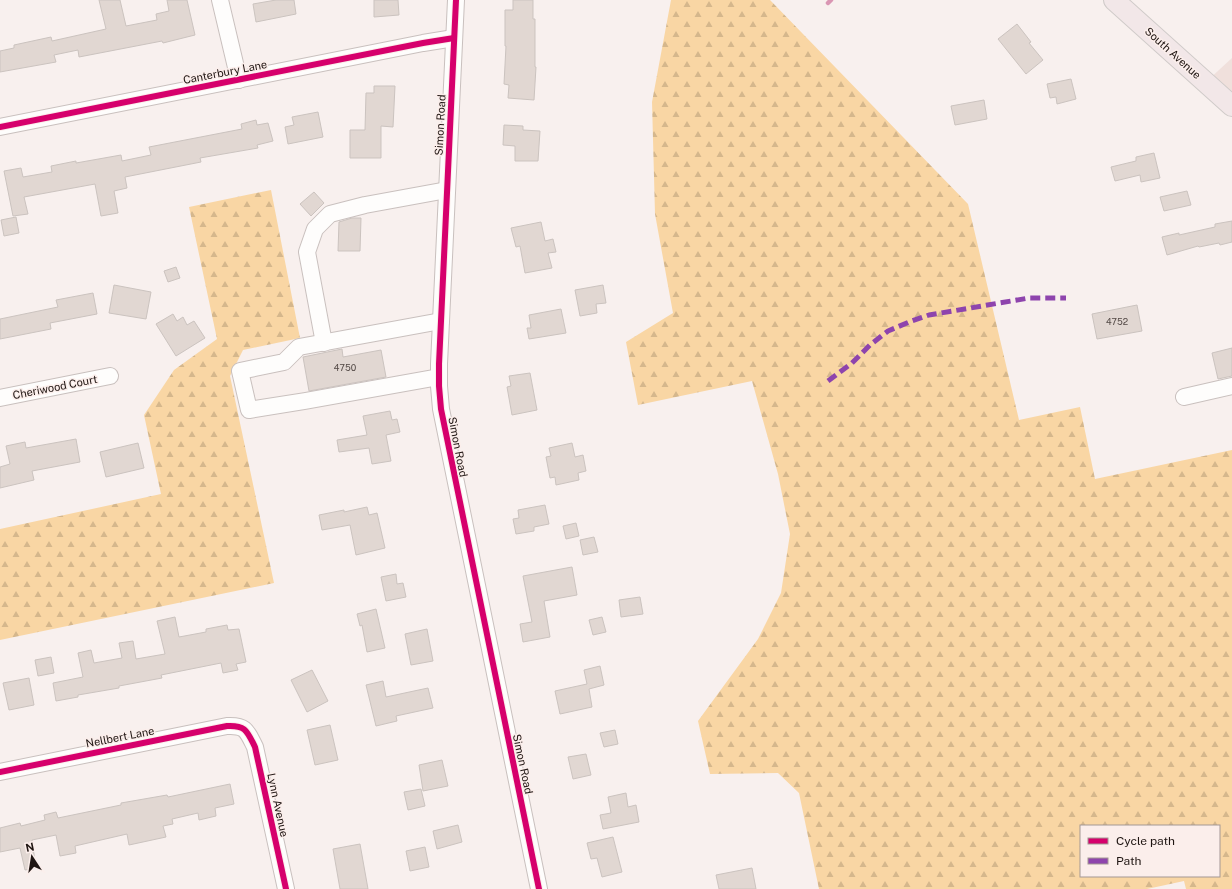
<svg xmlns="http://www.w3.org/2000/svg" width="1232" height="889" font-family="'Public Sans',sans-serif">
  <style>
    .built { fill: #f0e0dc }
    .forest { fill: url(#forest-firs); fill-rule: evenodd }
    .lines { fill: none; stroke-linecap: round; stroke-linejoin: round }
    .stream { stroke: #da96b3; stroke-width: 4.5 }
    .building { fill: #e1d7d2; stroke: #cbc3bf }
    .minor-casing { stroke: #c9c0be; stroke-width: 18 }
    .major-casing { stroke: #d0cbc9; stroke-width: 22 }
    .minor { stroke: #fefdfc; stroke-width: 16 }
    .major { stroke: #f2e7e8; stroke-width: 20 }
    .quiet { stroke: #8e44ad; stroke-width: 5; stroke-dasharray: 10 5; stroke-linecap: butt }
    .cycleway-casing { stroke: #fbeeeb; stroke-width: 8 }
    .cycleway { stroke: #d6006c; stroke-width: 6 }
    .labels { text-anchor: middle; stroke-width: 3; stroke-linejoin: round; paint-order: stroke }
    .number-label { font-size: 9px; fill: #524845 }
    .street-label { font-size: 11px; fill: #1f1512; stroke: #fbeeeb }
  </style>
  <defs>
    <pattern id="forest-firs" width="22" height="20" patternUnits="userSpaceOnUse"><rect width="22" height="20" fill="#f9d6a4"/><path d="M5 1l3.5 6h-7zM16 11l3.5 6h-7z" fill="#d5b78c"/></pattern>
  </defs>
  <rect width="100%" height="100%" fill="#f8f0ee"/>
  <!-- built -->
  <path class="built" d="M1232 58V106L1206 82Z"/>
  <!-- forest -->
  <g class="forest">
    <path d="M671 0H770L968 204 1019 420 1080 407 1095 479 1232 450V889H1186L1184 881 1147 889H819L799 793 778 773 710 774 698 721 758 639 781 593 790 534 778 474 752 381 638 405 626 342 673 313 655 214 652 102ZM1081 826H1219V876H1081Z"/>
    <path d="M271 190 300 338 243 350 230 376 274 583 0 640V529L161 494 144 415 174 370 217 339 189 207Z"/>
  </g>
  <g class="lines">
    <!-- stream -->
    <path class="stream" d="M828 3 831 0"/>
  </g>
  <!-- building -->
  <g class="building">
    <path d="M99 0H120L126 26 157 20 156 14 169 11 167 0H187L195 35 163 43 162 41 79 57 78 50 54 55 56 62 0 72V51L14 48V45L51 37 52 41 106 29Z"/>
    <path d="M276 0H294L296 14 256 22 253 4Z"/>
    <path d="M374 0H398L399 15 374 17Z"/>
    <path d="M513 0H533V19H535V67H536L534 100 508 98 509 85 504 84 506 46H505V10H513Z"/>
    <path d="M1017 24 1031 42 1029 43 1043 60 1026 74 998 39Z"/>
    <path d="M1071 79 1076 99 1057 104 1056 97 1050 98 1047 84Z"/>
    <path d="M374 86H395L393 127 381 126V158H350V130H365L366 93H374Z"/>
    <path d="M984 100 987 119 955 125 951 106Z"/>
    <path d="M318 112 323 137 288 144 285 127 294 125 292 117Z"/>
    <path d="M256 120 257 125 268 123 273 141 257 145 258 148 200 158 201 162 125 177 127 188 114 191 118 213 101 216 95 184 24 197 28 214 13 216 4 171 21 168 23 177 52 172 51 166 76 161V163L121 155 122 161 151 155 149 147 242 129 241 124Z"/>
    <path d="M504 125 523 126V130L540 131 538 161H515V146L503 145Z"/>
    <path d="M1154 153 1160 178 1141 182 1140 175 1115 181 1111 167 1136 161V157Z"/>
    <path d="M1187 191 1191 205 1164 211 1160 197Z"/>
    <path d="M314 192 324 203 311 216 300 204Z"/>
    <path d="M16 217 19 233 4 236 1 220Z"/>
    <path d="M352 218H361L360 251H338L339 222Z"/>
    <path d="M1232 221V242L1220 245 1219 243 1199 247 1198 246 1167 255 1162 237 1179 233V235L1215 227V224Z"/>
    <path d="M541 222 545 241 553 239 556 252 548 253 552 268 525 273 520 246 516 247 511 228Z"/>
    <path d="M176 267 180 278 168 282 164 271Z"/>
    <path d="M114 285 151 292 146 319 109 313Z"/>
    <path d="M603 285 606 303 596 304 597 313 580 316 575 290Z"/>
    <path d="M93 293 97 314 50 323 51 329 0 339V319L58 307 56 300Z"/>
    <path d="M1137 305 1142 331 1097 339 1092 314Z"/>
    <path d="M561 309 566 333 529 339 527 328H531L529 315Z"/>
    <path d="M173 314 177 321 183 317 187 325 194 321 205 338 176 356 156 324Z"/>
    <path d="M1232 348V376L1218 379 1212 353Z"/>
    <path d="M342 349 343 357 381 350 386 377 309 391 303 357Z"/>
    <path d="M530 373 537 410 512 415 507 387 511 386 509 376Z"/>
    <path d="M390 411 392 420 397 419 400 432 386 435 391 461 372 464 369 448 339 452 337 440 367 435 363 416Z"/>
    <path d="M76 439 80 462 32 471 34 480 0 488V467L10 464 6 446 25 442 26 448Z"/>
    <path d="M138 443 144 468 106 477 100 452Z"/>
    <path d="M572 443 575 457 583 455 586 471 578 473 579 480 556 485 555 477 550 478 546 457 551 456 549 448Z"/>
    <path d="M545 505 549 524 534 527V531L516 534 513 519 519 518 518 510Z"/>
    <path d="M367 507 369 515 377 513 385 548 356 555 350 525 322 530 319 515 344 510V512Z"/>
    <path d="M576 523 579 536 566 539 563 526Z"/>
    <path d="M594 537 598 552 583 555 580 540Z"/>
    <path d="M572 567 577 595 544 601 550 637 523 642 520 624 532 622 523 576Z"/>
    <path d="M396 574 397 584 403 583 406 597 386 601 381 577Z"/>
    <path d="M640 597 643 614 621 617 619 600Z"/>
    <path d="M376 609 385 648 367 652 362 625 360 626 357 614Z"/>
    <path d="M175 617 179 637 206 632V629L227 625 228 630 239 629 246 662 236 664 238 670 223 673 221 663 161 675 162 678 119 686V688L78 695V697L56 701 53 683 83 677 78 653 91 650 94 663 122 658 119 643 133 641 136 659 165 654 157 621Z"/>
    <path d="M602 617 606 632 593 635 589 620Z"/>
    <path d="M427 629 433 661 411 665 405 634Z"/>
    <path d="M51 657 54 673 38 676 35 660Z"/>
    <path d="M600 666 604 685 589 689 592 707 560 714 555 691 587 684 584 670Z"/>
    <path d="M312 670 328 701 307 712 291 680Z"/>
    <path d="M29 678 34 705 9 710 3 683Z"/>
    <path d="M383 681 386 697 428 688 433 708 396 716 397 721 376 726 366 685Z"/>
    <path d="M330 725 338 760 315 765 307 730Z"/>
    <path d="M615 730 618 744 604 747 600 733Z"/>
    <path d="M586 754 591 775 573 779 568 757Z"/>
    <path d="M442 760 448 786 423 791 419 765Z"/>
    <path d="M230 784 234 804 215 808 216 816 199 820 198 813 172 819 173 824 163 826 166 837 129 845 127 834 75 846 76 853 60 856 56 835 32 840 36 868 25 870 20 848 0 852V828L20 823 21 826 45 820 44 815 56 812 58 818 121 805V803L167 795 168 797Z"/>
    <path d="M421 789 425 806 408 810 404 792Z"/>
    <path d="M626 793 628 807 636 805 639 822 603 829 600 815 611 813 608 797Z"/>
    <path d="M458 825 462 842 437 849 433 831Z"/>
    <path d="M613 837 622 872 602 877 597 858 591 859 587 843Z"/>
    <path d="M360 844 368 889H340L333 849Z"/>
    <path d="M425 847 429 867 410 871 406 851Z"/>
    <path d="M752 868 756 889H719L716 875Z"/>
  </g>
  <g class="lines">
    <defs>
      <g id="minor">
        <path d="M220 0 239 80"/>
        <path d="M456 0 439 364V386L441 409 539 889"/>
        <path d="M0 127 423 43 454 38"/>
        <path d="M324 343 307 252 315 229 330 214 365 205 447 190"/>
        <path d="M439 377 305 401 249 410 240 371 284 362 299 347 441 321"/>
        <path d="M1184 397 1232 386"/>
        <path d="M0 398 110 376"/>
        <path d="M0 772 227 726C246 725 247 731 255 747L286 889"/>
      </g>
      <path id="major" d="M1114 0 1232 106"/>
    </defs>
    <!-- minor casing -->
    <use href="#minor" class="minor-casing"/>
    <!-- major casing -->
    <use href="#major" class="major-casing"/>
    <!-- minor -->
    <use href="#minor" class="minor"/>
    <!-- major -->
    <use href="#major" class="major"/>
    <!-- quiet -->
    <path class="quiet" d="M828 381 852 363 870 345 888 331 909 322 929 315 1029 298H1066"/>
    <defs>
      <g id="cycleway">
        <path d="M456 0 439 364V386L441 409 539 889"/>
        <path d="M0 127 423 43 454 38"/>
        <path d="M0 772 227 726C246 725 247 731 255 747L286 889"/>
      </g>
    </defs>
    <!-- cycleway casing -->
    <use href="#cycleway" class="cycleway-casing"/>
    <!-- cycleway -->
    <use href="#cycleway" class="cycleway"/>
  </g>
  <g class="labels">
    <!-- number labels -->
    <g class="number-label">
      <text x="1117" y="325">4752</text>
      <text x="345" y="371">4750</text>
    </g>
    <!-- street labels -->
    <g class="street-label">
      <text transform="translate(1173 53) rotate(42)" y="4">South Avenue</text>
      <text transform="translate(225 72) rotate(-11)" y="4">Canterbury Lane</text>
      <text transform="translate(440 125) rotate(-87)" y="4">Simon Road</text>
      <text transform="translate(55 387) rotate(-11)" y="4">Cheriwood Court</text>
      <text transform="translate(458 447) rotate(79)" y="4">Simon Road</text>
      <text transform="translate(120 737) rotate(-11)" y="4">Nellbert Lane</text>
      <text transform="translate(523 764) rotate(78)" y="4">Simon Road</text>
      <text transform="translate(278 805) rotate(78)" y="4">Lynn Avenue</text>
    </g>
  </g>
  <!-- legend -->
  <rect x="1080" y="825" width="140" height="52" fill="#fbeeeb" stroke="#a39794"/>
  <rect x="1088" y="838" width="20" height="6" fill="#d6006c" stroke="#a39794"/>
  <text x="1116" y="845" font-size="12" fill="#1f1512">Cycle path</text>
  <rect x="1088" y="858" width="20" height="6" fill="#8e44ad" stroke="#a39794"/>
  <text x="1116" y="865" font-size="12" fill="#1f1512">Path</text>
  <!-- north arrow -->
  <g transform="translate(32 857) rotate(348)" stroke="#fbeeeb" stroke-width="3" paint-order="stroke">
  <path d="M0-3L7 15L0 10L-7 15Z" fill="#1f1512"/>
  <text y="-6" font-size="11" font-weight="bold" text-anchor="middle" fill="#1f1512">N</text>
  </g>
</svg>
